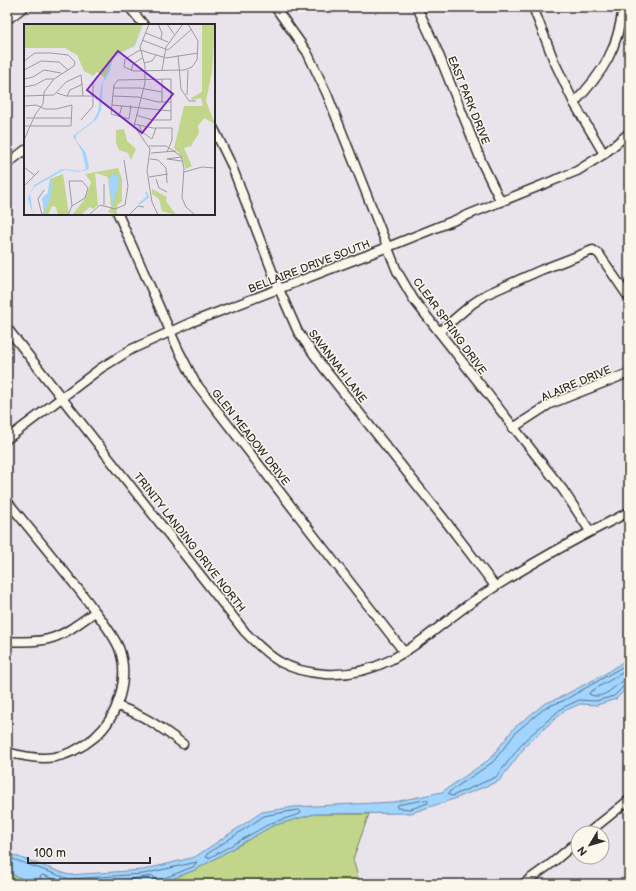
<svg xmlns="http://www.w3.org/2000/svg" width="636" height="891" font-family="'Balsamiq Sans',sans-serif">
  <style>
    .green { fill: #c1d58b; stroke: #76805b }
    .water { fill: #a1d4ff; stroke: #7290aa }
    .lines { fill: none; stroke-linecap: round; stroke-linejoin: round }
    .shore { stroke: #5a6f80; stroke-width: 1 }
    .minor-casing { stroke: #2b2b2b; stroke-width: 11 }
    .minor { stroke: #fbf7ec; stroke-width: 8 }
    .labels { text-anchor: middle; stroke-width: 3; stroke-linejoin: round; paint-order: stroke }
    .street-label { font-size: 11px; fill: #2b2b2b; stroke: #fbf7ec }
    .inset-river { fill: none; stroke: #a1d4ff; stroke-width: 2 }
    .inset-road { fill: none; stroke: #9d9a9f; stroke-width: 1 }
    .view { fill: #7b2cbf; fill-opacity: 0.15; stroke: #7b2cbf; stroke-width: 2 }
    .inset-edge { fill: none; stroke: #2b2b2b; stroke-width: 2 }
  </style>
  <rect width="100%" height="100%" fill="#e9e4ec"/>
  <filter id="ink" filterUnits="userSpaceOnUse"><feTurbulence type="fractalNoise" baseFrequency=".025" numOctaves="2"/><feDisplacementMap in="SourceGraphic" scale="8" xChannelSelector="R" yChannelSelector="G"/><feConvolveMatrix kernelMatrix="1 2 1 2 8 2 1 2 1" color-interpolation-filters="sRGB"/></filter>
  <g filter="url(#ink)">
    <!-- green -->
    <g class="green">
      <path d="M314 814H369L353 859 360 884H158L195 870 272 826Z"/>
      <path d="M7 873 38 884H7Z"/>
    </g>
    <!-- water -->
    <path class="water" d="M629 658V686L616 699 597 705 580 704 564 711 528 743 499 781 454 799 411 813 314 814 272 826 195 870 158 884H38L7 873V853L69 875 143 870 195 857 262 812 294 807 394 802 442 792 490 759 514 728 544 704 561 697 603 675Z"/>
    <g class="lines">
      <!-- shore -->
      <g class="shore">
        <path d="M629 663 563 701 546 707 517 731 493 762 449 792V795L452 796 496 777 525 740 562 708 579 700 596 701 614 696 625 685 629 684"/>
        <path d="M629 669 590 692 589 694C605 703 617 680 629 679"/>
        <path d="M426 800 428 801V803L411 809 397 808 398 805Z"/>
        <path d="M299 810 301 812 300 814 271 823 209 858 206 857 207 854 264 816Z"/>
        <path d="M7 857 69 879 143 874 197 862 193 867 162 879 160 884"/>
        <path d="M42 884 40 877 42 875 69 884 108 882 153 876 155 878V884"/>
      </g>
      <defs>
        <g id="minor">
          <path d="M129 7 144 25"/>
          <path d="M275 7 307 52 327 94 397 271 414 300 563 490 590 531"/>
          <path d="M417 7 437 50 482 163 501 202"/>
          <path d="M533 7 554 61 574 103 604 154"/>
          <path d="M7 20 24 7"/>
          <path d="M574 103C603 73 618 49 623 7"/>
          <path d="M214 129 231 164 279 289 298 332 323 367 444 519 495 586"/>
          <path d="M7 164 25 150"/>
          <path d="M118 214 178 349 195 382 404 652"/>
          <path d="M7 328 245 632C271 659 286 671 325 674 394 678 430 628 484 594 531 563 579 537 629 512"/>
          <path d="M439 332 472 304 487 294 541 270 593 250 599 254 629 298"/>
          <path d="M513 428 550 404 629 373"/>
          <path d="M7 439 101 368 132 349 192 322 388 247 577 171 604 154 629 133"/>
          <path d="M7 501C35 535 62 568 89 603 99 617 112 632 119 648 130 678 118 717 95 737 66 761 42 762 7 752"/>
          <path d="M7 641C52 644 60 637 95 612"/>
          <path d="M117 706C142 714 162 728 183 744"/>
          <path d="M588 833 629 800"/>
          <path d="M523 884 552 863 578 841"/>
        </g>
      </defs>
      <!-- minor casing -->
      <use href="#minor" class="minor-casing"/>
      <!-- minor -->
      <use href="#minor" class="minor"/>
    </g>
  </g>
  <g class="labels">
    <!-- street labels -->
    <g class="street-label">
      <text transform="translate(469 100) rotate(68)" y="4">EAST PARK DRIVE</text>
      <text transform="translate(309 266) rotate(-21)" y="4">BELLAIRE DRIVE SOUTH</text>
      <text transform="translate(450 326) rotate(54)" y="4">CLEAR SPRING DRIVE</text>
      <text transform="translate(338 366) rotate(53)" y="4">SAVANNAH LANE</text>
      <text transform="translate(576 383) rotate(-23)" y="4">ALAIRE DRIVE</text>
      <text transform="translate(251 437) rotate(52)" y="4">GLEN MEADOW DRIVE</text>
      <text transform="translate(190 542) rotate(52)" y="4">TRINITY LANDING DRIVE NORTH</text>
    </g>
  </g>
  <!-- overview -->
  <g transform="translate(24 24)">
    <rect width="191" height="191" fill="#e9e4ec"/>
    <path d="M0 0H119L110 22 91 31 81 54 73 48 69 52 60 47 53 31 41 24H0ZM178 0H191L188 48 182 77 191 100 180 94 174 102 175 109 167 122 160 124 168 142 162 145 156 130 150 124 160 82H179L177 74 168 76 167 74 178 68ZM100 105 103 117 112 125 107 136 104 129 95 126 92 119V106ZM94 144 98 155V177L93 181V191L84 188 87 183 84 153 71 149 74 181 69 185 66 183 57 191H48L61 175 67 158 61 150ZM39 150 45 191H34L32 183 28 182 24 191H18L21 184 18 175 24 169 26 155ZM128 165 143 173 142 177 152 191 138 187 135 175 128 170Z" fill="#c1d58b"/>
    <path d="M120 0 111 22 92 32 88 37 86 47 79 59 77 86 73 95 52 111V116L62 129 65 144 63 146 54 148 40 146 10 163 6 170 9 191 4 174 10 161 38 145 56 147 62 145 58 127 49 112 69 97 74 88 77 63 89 33 110 22ZM88 150 94 151 95 158 88 183 85 155ZM29 156 26 175 20 189 18 174 24 169 25 159Z" fill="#a1d4ff"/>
    <path class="inset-river" d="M115 180 124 173 122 168"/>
    <path class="inset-road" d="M125 0 116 23 121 42V59L110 102 126 125 123 147 128 178 134 191M134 0 138 9 137 15M143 0 150 10M122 9 144 18M118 16 144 26 168 5M154 31 157 65 165 77H172M0 37 11 29H27L44 31 51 38 50 42 30 55 20 68 19 80 11 91 0 116M120 39 128 37 132 31M100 43 110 47 160 46 168 43 173 36 174 17 164 0M100 43 101 35 116 26 142 34 174 29M0 46 17 37 35 38 44 46M138 46 142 23 159 0M107 47 109 40 118 34M0 55 9 53 20 46 37 49M0 63 11 61 22 55H30M89 64H116L138 68M33 69 42 72H69M163 71 164 46M0 72 30 71 42 58 57 51 59 72M43 72 46 66 59 60M89 72 114 73 134 78H147M138 78V55M88 81 147 87M107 81 105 95 87 90 90 61 94 56 147 55V96H128L112 91M0 82 12 81 21 85H32L48 81 47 102H0M95 93 98 81M2 94H47M57 96 69 82V60L73 52M110 100 129 104H148V116L143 128M115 101 118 108 128 115 132 104M125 122H142L157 132 160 144 158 174 162 183 171 191M127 129 152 127M157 133 143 135 158 137M126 135 134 136 142 144 143 159M0 143 10 151M160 148 178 143 191 144M125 153 144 150M132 155 135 164 143 168M0 162 15 147M80 181V160M18 191 14 175 20 166M44 191 48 182 61 174 64 164 58 157H45L48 182M65 191 76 181 91 185 101 181 104 162 100 136M105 191 114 182 120 183"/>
    <path class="view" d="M94 27 149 70 118 109 63 66Z"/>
    <rect width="191" height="191" class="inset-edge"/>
  </g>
  <!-- margin -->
  <rect width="636" height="891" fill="none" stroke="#fbf7ec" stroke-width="24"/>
  <rect x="12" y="12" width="612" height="867" fill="none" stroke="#2b2b2b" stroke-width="1.5" filter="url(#ink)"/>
  <!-- north arrow -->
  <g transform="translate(590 845) rotate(232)"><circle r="19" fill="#fbf7ec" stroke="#a8a59f"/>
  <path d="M0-3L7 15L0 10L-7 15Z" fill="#2b2b2b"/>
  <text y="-6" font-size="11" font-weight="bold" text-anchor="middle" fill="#2b2b2b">N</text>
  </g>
  <!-- scale -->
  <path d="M28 857v6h122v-6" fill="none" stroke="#2b2b2b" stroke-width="2"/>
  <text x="34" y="857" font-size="12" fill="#2b2b2b" stroke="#fbf7ec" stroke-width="3" paint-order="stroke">100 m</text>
</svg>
